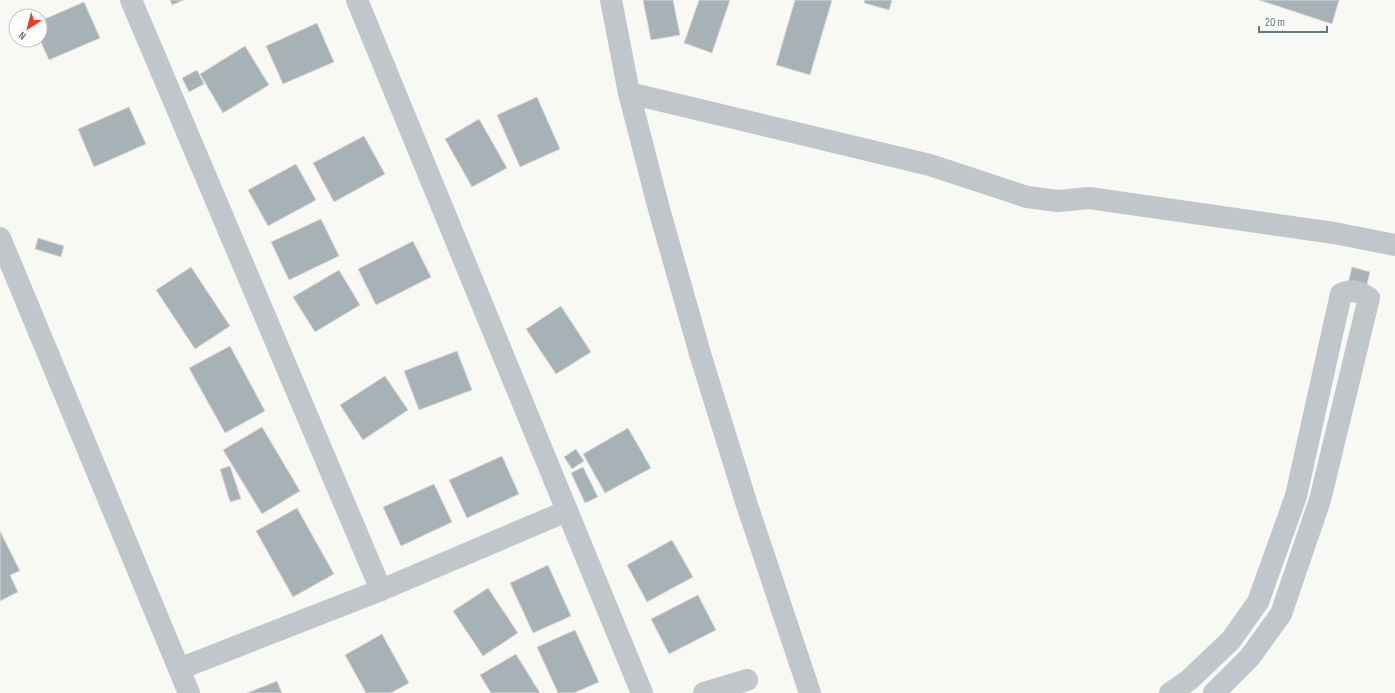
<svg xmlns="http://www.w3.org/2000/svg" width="1395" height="693" font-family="'Sofia Sans Condensed',sans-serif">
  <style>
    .building { fill: #a7b2b7; stroke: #dad9d7 }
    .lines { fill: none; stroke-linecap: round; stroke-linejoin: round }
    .minor { stroke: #c0c6c9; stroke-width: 22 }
  </style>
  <rect width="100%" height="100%" fill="#f8f8f5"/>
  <!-- building -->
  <g class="building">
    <path d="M170 0H184L172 5Z"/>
    <path d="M643 0H673L680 35 651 40Z"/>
    <path d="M699 0H730L712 53 684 43Z"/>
    <path d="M795 0H832L810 75 776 65Z"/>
    <path d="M865 0H892L889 10 864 3Z"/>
    <path d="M1259 0H1339L1332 24Z"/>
    <path d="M84 2 100 38 49 60 40 40V21Z"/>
    <path d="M317 23 334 62 283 84 266 46Z"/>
    <path d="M245 46 269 85 223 113 200 74Z"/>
    <path d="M197 70 204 84 189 92 182 78Z"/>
    <path d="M537 97 560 149 520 167 497 115Z"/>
    <path d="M129 107 146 144 94 167 78 129Z"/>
    <path d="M479 119 507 168 472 187 445 139Z"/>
    <path d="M364 136 385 174 334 202 313 163Z"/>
    <path d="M296 164 316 200 268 226 248 190Z"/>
    <path d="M321 219 339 256 289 280 271 242Z"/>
    <path d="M38 238 64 246 61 257 35 249Z"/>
    <path d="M413 241 431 277 376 305 358 269Z"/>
    <path d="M191 267 230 326 195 349 156 290Z"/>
    <path d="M1352 267 1370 272 1366 288 1348 283Z"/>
    <path d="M339 270 360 305 315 332 293 297Z"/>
    <path d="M561 306 591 352 556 374 526 329Z"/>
    <path d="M230 346 265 411 225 433 189 368Z"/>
    <path d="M457 351 472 390 419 410 404 371Z"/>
    <path d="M385 376 408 410 363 440 340 405Z"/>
    <path d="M262 427 300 491 262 514 223 450Z"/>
    <path d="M628 428 651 468 605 493 583 454Z"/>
    <path d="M576 449 584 461 572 469 564 457Z"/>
    <path d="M502 456 519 494 467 518 449 480Z"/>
    <path d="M230 466 241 499 230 502 220 469Z"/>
    <path d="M583 467 598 497 585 503 571 473Z"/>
    <path d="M434 484 452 522 401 546 383 507Z"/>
    <path d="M297 508 334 574 293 597 256 531Z"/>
    <path d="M0 531 20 571 10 575 18 592 0 601Z"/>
    <path d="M672 540 693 577 647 602 627 565Z"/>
    <path d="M548 565 571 616 533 633 510 583Z"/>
    <path d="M488 588 518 633 483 656 453 611Z"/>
    <path d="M698 595 716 630 669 654 651 619Z"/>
    <path d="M575 630 599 682 574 693H558L537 647Z"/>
    <path d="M382 634 409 683 391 693H366L345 655Z"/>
    <path d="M516 654 540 693H491L480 675Z"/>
    <path d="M277 681 282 693H247Z"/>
  </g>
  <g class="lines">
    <!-- minor -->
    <g class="minor">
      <path d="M131 0 381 590"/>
      <path d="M357 0 642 693"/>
      <path d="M611 0 629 93 659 209 701 357 747 505 810 693"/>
      <path d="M629 93 930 165 1027 197 1058 201 1089 198 1334 233 1395 245"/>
      <path d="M0 238 189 693"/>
      <path d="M179 669 381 590 567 511"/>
      <path d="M704 693 747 680"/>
      <path d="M1170 693 1189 680 1231 640 1258 602 1296 496 1341 294C1352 289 1359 291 1369 298L1320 500 1281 614 1250 657 1214 693"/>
    </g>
  </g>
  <!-- north arrow -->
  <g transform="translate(28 28) rotate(216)"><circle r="19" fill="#ffffff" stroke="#c0c9cd"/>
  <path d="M0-3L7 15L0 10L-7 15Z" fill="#ec3d21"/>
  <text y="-6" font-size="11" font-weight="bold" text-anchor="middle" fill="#617782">N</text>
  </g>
  <!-- scale -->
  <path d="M1259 26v6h68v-6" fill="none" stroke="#617782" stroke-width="2"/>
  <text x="1265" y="26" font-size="12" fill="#617782" stroke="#ffffff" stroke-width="3" paint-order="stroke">20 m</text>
</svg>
